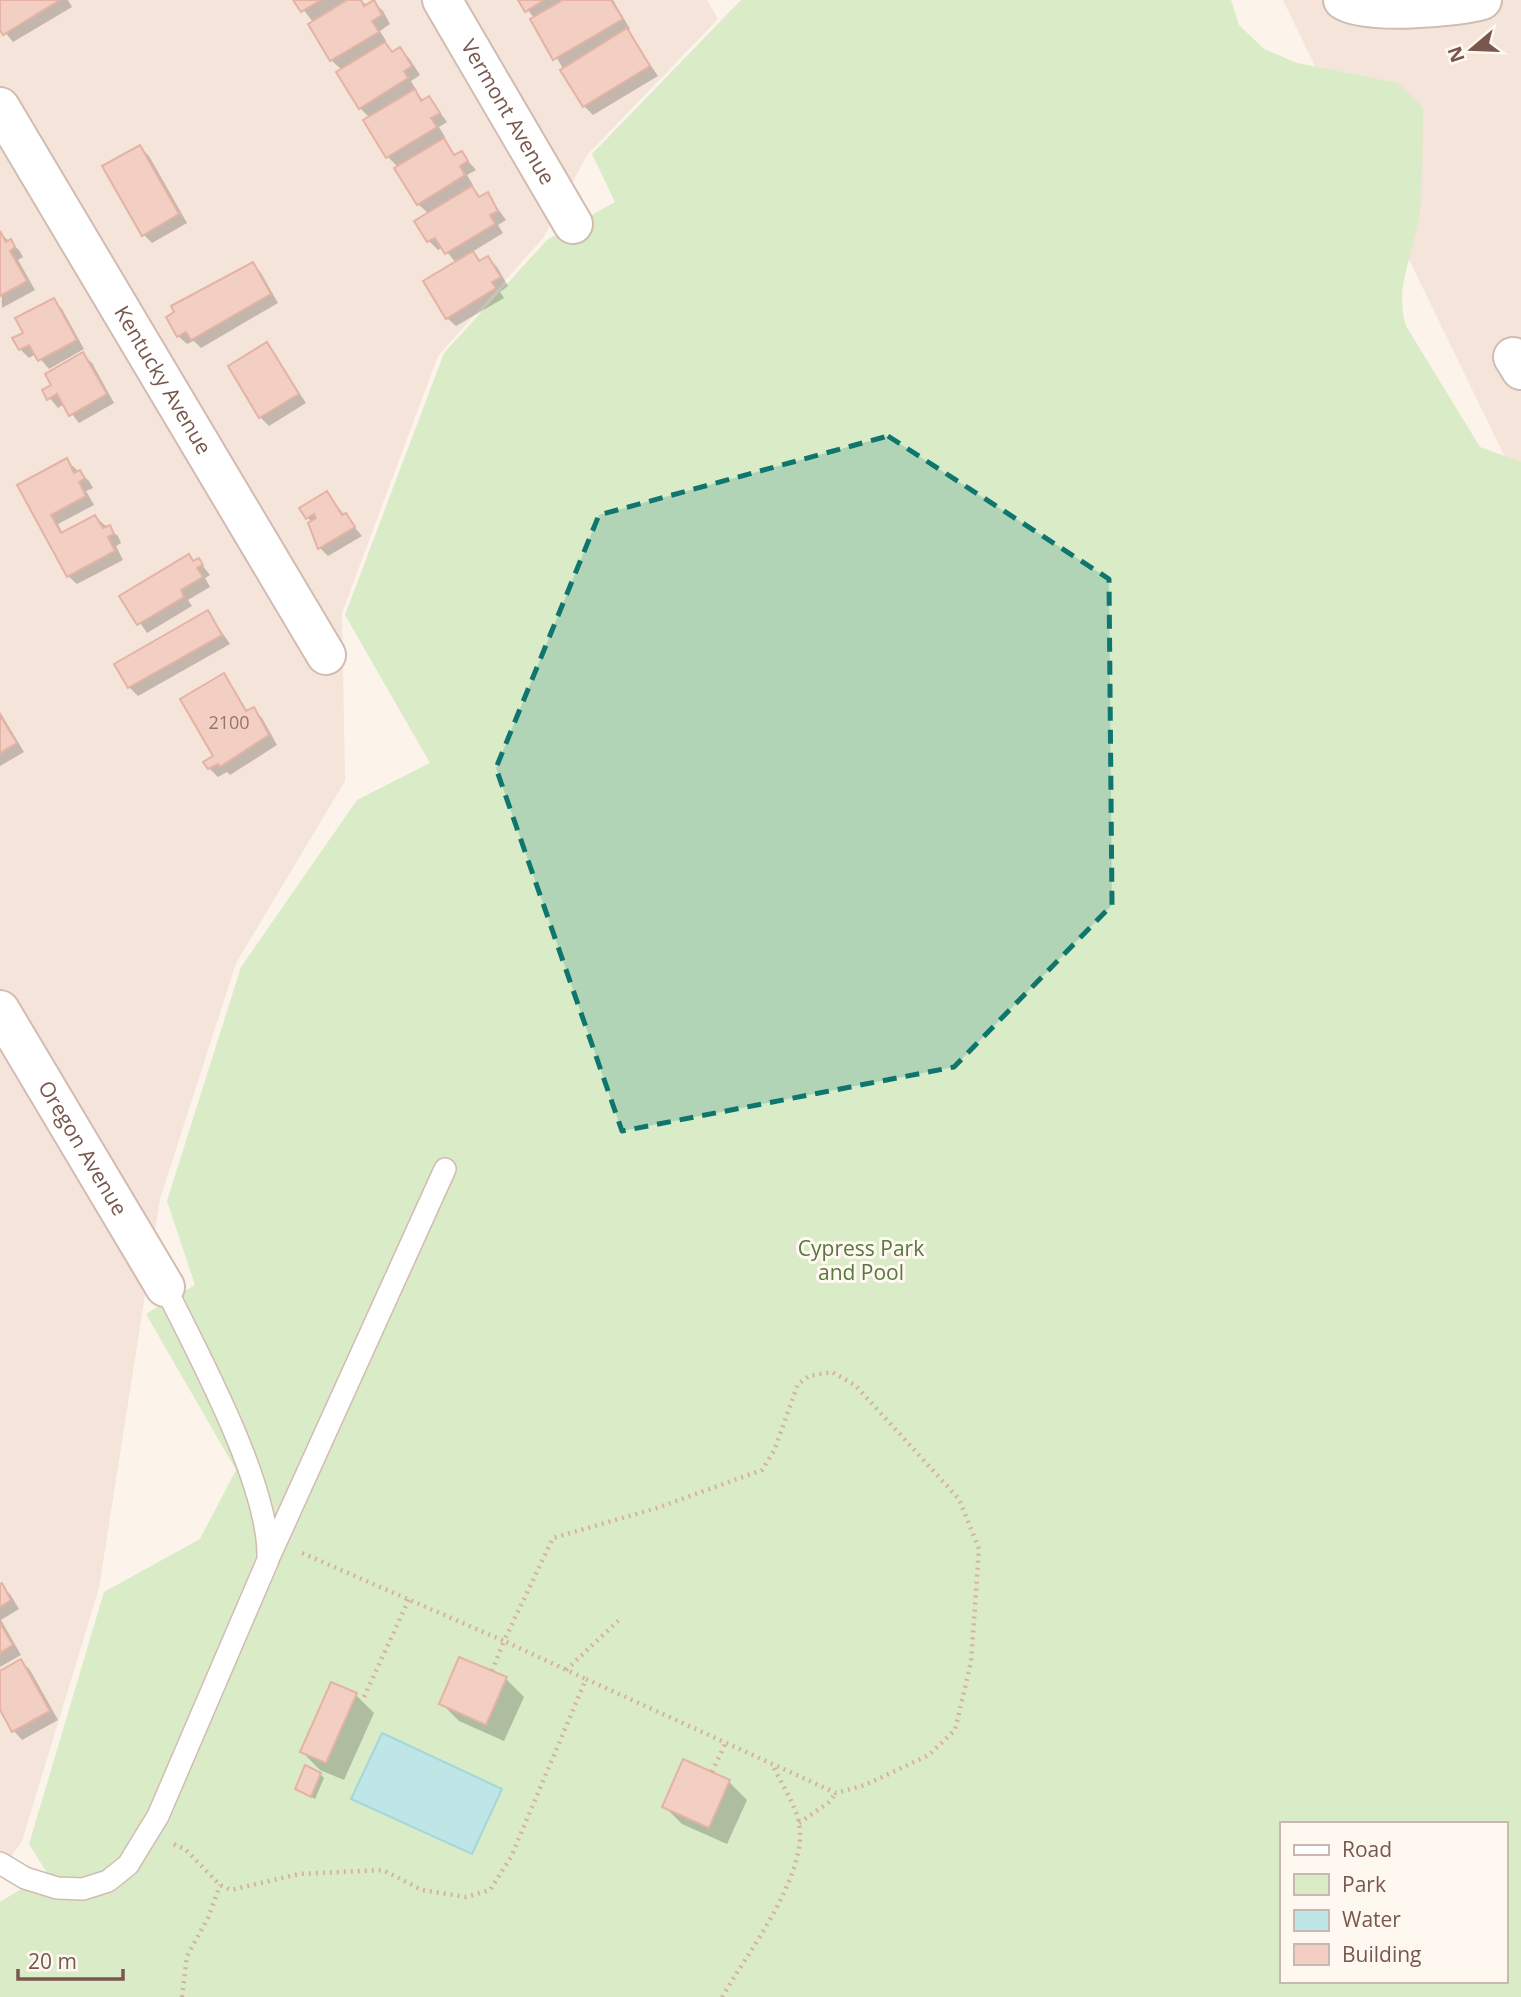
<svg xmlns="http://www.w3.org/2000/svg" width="1521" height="1997" font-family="'Open Sans',sans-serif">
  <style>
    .residential { fill: #f4e4d9 }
    .green { fill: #daebc8; fill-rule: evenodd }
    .water { fill: #bee6e7; stroke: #a4d7d8; stroke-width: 2 }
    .shadow { fill: #0003 }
    .building { fill: #f2cfc2; stroke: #e4b3a3; stroke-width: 2 }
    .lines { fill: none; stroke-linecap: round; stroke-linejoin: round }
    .service-casing { stroke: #d2bcb2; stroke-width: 24 }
    .minor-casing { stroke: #d2bcb2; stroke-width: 42 }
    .path { stroke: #d7b2a4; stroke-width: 4.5; stroke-dasharray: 2 5; stroke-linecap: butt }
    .service { stroke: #fff; stroke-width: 21 }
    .minor { stroke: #fff; stroke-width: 38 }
    .marked { fill: #0f766e; fill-opacity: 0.2; stroke: #0f766e; stroke-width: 5; stroke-dasharray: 14 9; stroke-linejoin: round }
    .labels { text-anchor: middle; stroke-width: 6; stroke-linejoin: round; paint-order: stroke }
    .number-label { font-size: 18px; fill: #96756a }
    .street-label { font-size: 21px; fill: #78574d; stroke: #fff8f1 }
    .park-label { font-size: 21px; fill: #587741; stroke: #fff8f1 }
  </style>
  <rect width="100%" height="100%" fill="#fcf3ea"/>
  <!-- residential -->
  <g class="residential">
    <path d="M0 0H707L718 19 587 155 543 238 438 356 342 613 345 781 236 963 160 1199 99 1588 22 1841 0 1873Z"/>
    <path d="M1283 0H1521V490Z"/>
  </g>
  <!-- green -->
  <path class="green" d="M741 0H1231L1239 25 1264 49 1297 63 1398 83 1423 108C1422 142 1423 177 1420 210 1416 251 1393 285 1406 326L1480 447 1521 462V1997H0V1902L47 1873 29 1844 104 1592 200 1539 236 1470 146 1314 195 1285 167 1201 241 967 357 800 430 763 345 615 444 353 547 240 615 202 592 154ZM1281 1824H1505V1981H1281Z"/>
  <!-- water -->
  <path class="water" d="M382 1733 502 1789 472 1854 351 1799Z"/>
  <!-- shadow -->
  <g class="shadow">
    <path d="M0 0H68L72 7 13 42 0 26Z"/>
    <path d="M296 0H345L346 3 361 0 366 5 374 2 383 11 390 24 380 31 386 41 384 43 394 53 400 49 409 58 420 75 411 81 415 88 413 89 424 101 429 98 447 122 439 127 445 137 442 139 456 156 461 153 476 170 467 175 473 185 470 186 481 198 487 194 506 220 498 225 503 233 472 252 482 262 488 258 497 267 508 286 500 292 504 298 456 326 447 318 456 263 443 247 438 250 429 241 417 221 429 214 418 204 399 168 388 157 370 118 360 108 342 70 331 60 313 22Z"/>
    <path d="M520 0H613L630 29 627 31 658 76 593 115 584 106 535 19Z"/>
    <path d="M140 147 149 156 187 223 152 243 143 234Z"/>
    <path d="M0 233 19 250 23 257 18 260 35 290 2 308Z"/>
    <path d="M253 264 261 273 278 303 201 348 194 341 187 344 178 336Z"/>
    <path d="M53 300 62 309 84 349 49 369 36 354 29 358 20 349 25 333Z"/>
    <path d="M267 344 306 403 269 426 260 417Z"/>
    <path d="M83 355 92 363 114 403 79 423 64 404 58 408 44 391 53 386Z"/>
    <path d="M67 461 89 481 93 488 86 491 94 505 58 524 63 534 95 517 118 536 121 543 116 546 123 560 77 584 68 576 20 486Z"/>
    <path d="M327 494 362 536 328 556 320 548 312 523 302 509Z"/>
    <path d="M198 560 210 575 205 578 210 587 188 600 192 606 147 633 122 596Z"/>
    <path d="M208 612 230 644 138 696 129 687Z"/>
    <path d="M224 675 248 712 253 709 262 718 277 745 230 775 227 772 218 777 209 768 215 756Z"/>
    <path d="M0 712 24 752 0 766Z"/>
    <path d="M0 1586 10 1594 19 1609 1 1620 21 1655 0 1667Z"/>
    <path d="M21 1661 30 1670 58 1720 22 1740 14 1731 0 1703V1673Z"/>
    <path d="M506 1679 524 1697 504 1741 459 1721 441 1703Z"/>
    <path d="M356 1695 374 1713 344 1780 320 1770 302 1752Z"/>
    <path d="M320 1774 324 1778 315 1799 297 1789Z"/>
    <path d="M729 1782 747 1800 727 1844 682 1824 664 1806Z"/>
  </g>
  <!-- building -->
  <g class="building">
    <path d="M0 0H60L3 35 0 30Z"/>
    <path d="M293 0H321L301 12Z"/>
    <path d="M347 0H361L364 6 374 0 382 15 372 21 379 32 330 61 308 24Z"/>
    <path d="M518 0H544L525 12Z"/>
    <path d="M563 0H611L623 19 553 60 530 19Z"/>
    <path d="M627 28 650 66 583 107 560 70Z"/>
    <path d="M385 42 392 52 400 47 412 66 404 71 408 78 359 109 336 72Z"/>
    <path d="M415 89 421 101 429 96 440 113 431 118 437 127 386 158 363 120Z"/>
    <path d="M444 138 454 155 462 151 468 161 460 166 465 175 417 205 394 168Z"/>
    <path d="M140 145 179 214 142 236 102 166Z"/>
    <path d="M472 186 479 197 488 192 498 211 490 215 495 224 445 254 435 238 427 242 414 221Z"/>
    <path d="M0 231 6 242 11 239 15 247 10 251 27 281 0 296Z"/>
    <path d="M473 251 479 261 488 256 501 277 492 282 496 288 446 319 423 281Z"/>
    <path d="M253 262 271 294 191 340 186 332 177 337 166 317 174 312 171 306Z"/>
    <path d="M54 298 77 340 38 361 29 345 19 350 12 338 23 333 15 318Z"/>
    <path d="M267 342 299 394 259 418 228 366Z"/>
    <path d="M83 352 107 394 69 416 57 394 47 400 42 390 51 385 45 374Z"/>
    <path d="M67 458 74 473 80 470 85 479 79 482 86 496 51 515 61 533 95 515 103 528 110 525 114 534 108 537 115 551 67 577 17 485Z"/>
    <path d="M327 491 342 515 346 513 355 527 318 549 308 523 316 518 314 514 306 519 299 508Z"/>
    <path d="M189 554 193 561 199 558 203 565 197 568 203 577 181 590 184 597 137 625 119 596Z"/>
    <path d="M208 610 222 635 128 688 114 664Z"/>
    <path d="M224 673 246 711 254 707 269 735 220 767 218 764 208 769 203 762 213 756 180 699Z"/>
    <path d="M0 715 17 743 0 753Z"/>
    <path d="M2 1583 11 1600 0 1607V1584Z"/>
    <path d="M0 1623 13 1645 0 1653Z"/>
    <path d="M459 1657 507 1677 486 1725 439 1704Z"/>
    <path d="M21 1659 50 1711 12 1732 0 1710V1671Z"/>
    <path d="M331 1682 357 1693 326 1763 300 1752Z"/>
    <path d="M683 1759 730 1780 709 1828 662 1807Z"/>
    <path d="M305 1765 321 1773 311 1797 295 1789Z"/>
  </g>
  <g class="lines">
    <defs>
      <g id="service">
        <path d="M270 1555 445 1169"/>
        <path d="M0 1863 25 1878 57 1888 83 1889 108 1881 128 1865 158 1816 268 1560C271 1487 198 1354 165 1287"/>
      </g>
      <g id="minor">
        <path id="s1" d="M442 0 573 224"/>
        <path d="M1343 0C1364 15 1455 8 1482 0"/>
        <path id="s2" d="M0 107 326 655"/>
        <path d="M1513 357 1521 370"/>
        <path id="s3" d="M0 1010 165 1287"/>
      </g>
    </defs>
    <!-- service casing -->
    <use href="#service" class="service-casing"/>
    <!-- minor casing -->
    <use href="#minor" class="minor-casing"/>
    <!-- path -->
    <g class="path">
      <path d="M566 1670 621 1618"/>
      <path d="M492 1671 504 1641 586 1679"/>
      <path d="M364 1697 409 1599"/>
      <path d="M712 1772 726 1742"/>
      <path d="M799 1823 828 1803 836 1793"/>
      <path d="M174 1844 186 1850 220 1885 231 1890 299 1874 383 1870 422 1890 466 1897 490 1890 511 1857 586 1679 836 1793 865 1785 929 1755 955 1730 971 1662 979 1549 959 1499 855 1385 832 1372 809 1376 798 1384 774 1451 762 1470 657 1508 553 1538 504 1641 302 1553"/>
      <path d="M182 1997 187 1956 208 1918 220 1885"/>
      <path d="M722 1997C747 1954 809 1874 799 1823 795 1803 780 1782 772 1764"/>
    </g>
    <!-- service -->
    <use href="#service" class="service"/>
    <!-- minor -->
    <use href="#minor" class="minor"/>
  </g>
  <!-- marked area -->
  <path class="marked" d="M888 436 1109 579 1112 905 954 1067 622 1131 496 768 599 515Z"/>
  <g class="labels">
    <!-- number labels -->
    <g class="number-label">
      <text x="229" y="729">2100</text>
    </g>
    <!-- street labels -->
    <g class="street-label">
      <text dy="7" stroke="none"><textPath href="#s1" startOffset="130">Vermont Avenue</textPath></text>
      <text dy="7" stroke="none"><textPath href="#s2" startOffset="318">Kentucky Avenue</textPath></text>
      <text dy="7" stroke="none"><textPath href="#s3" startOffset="161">Oregon Avenue</textPath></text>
    </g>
    <!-- park labels -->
    <g class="park-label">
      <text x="861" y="1256">Cypress Park<tspan x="861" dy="24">and Pool</tspan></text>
    </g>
  </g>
  <!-- legend -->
  <rect x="1280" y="1822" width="228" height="161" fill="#fff8f1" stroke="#c9b8af" stroke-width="2"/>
  <rect x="1294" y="1845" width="35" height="10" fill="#ffffff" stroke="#c9b8af" stroke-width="2"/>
  <text x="1342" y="1857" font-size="21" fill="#78574d">Road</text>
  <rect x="1294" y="1874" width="35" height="21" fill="#daebc8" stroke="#c9b8af" stroke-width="2"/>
  <text x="1342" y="1892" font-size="21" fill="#78574d">Park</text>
  <rect x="1294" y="1910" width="35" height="21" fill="#bee6e7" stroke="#c9b8af" stroke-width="2"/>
  <text x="1342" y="1927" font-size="21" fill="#78574d">Water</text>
  <rect x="1294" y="1944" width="35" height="21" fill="#f2cfc2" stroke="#c9b8af" stroke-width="2"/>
  <text x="1342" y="1962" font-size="21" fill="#78574d">Building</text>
  <!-- north arrow -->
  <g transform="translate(1472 49) rotate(251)" stroke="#fff8f1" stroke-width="5" paint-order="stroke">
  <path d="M0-5L12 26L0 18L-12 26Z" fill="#78574d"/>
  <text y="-10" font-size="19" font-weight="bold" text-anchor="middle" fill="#78574d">N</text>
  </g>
  <!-- scale -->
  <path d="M18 1969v10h105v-10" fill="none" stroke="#78574d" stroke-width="3.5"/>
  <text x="28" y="1969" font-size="21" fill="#78574d" stroke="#fff8f1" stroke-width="5" paint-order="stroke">20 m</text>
</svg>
